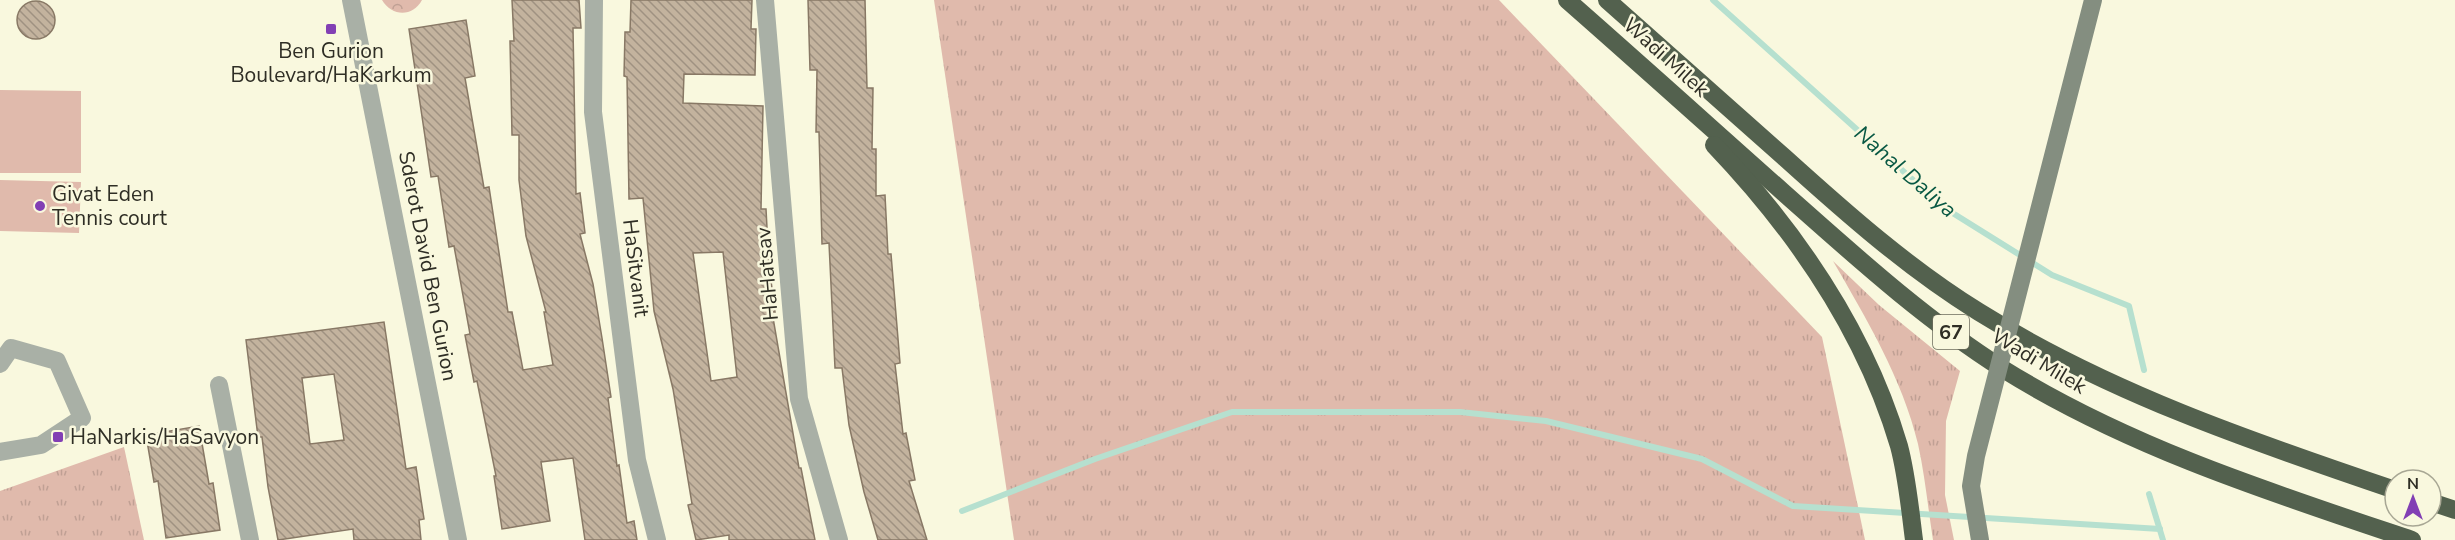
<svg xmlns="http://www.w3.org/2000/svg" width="2455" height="540" font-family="'Nunito Sans',sans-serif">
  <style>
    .grass { fill: url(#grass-tufts) }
    .forest { fill: url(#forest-crowns) }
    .garden { fill: #e0baac }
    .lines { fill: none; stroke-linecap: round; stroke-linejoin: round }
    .stream { stroke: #b6e0cf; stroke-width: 6 }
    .building { fill: url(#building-back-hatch); stroke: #887865; stroke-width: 1.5; fill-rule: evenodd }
    .street { stroke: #a9b0a6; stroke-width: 18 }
    .highway { stroke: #53614e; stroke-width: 18 }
    .secondary-bridge { stroke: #848e80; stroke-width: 18 }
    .poi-dot { fill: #823fb4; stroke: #f9f8de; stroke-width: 2 }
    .labels { text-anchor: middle; stroke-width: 5; stroke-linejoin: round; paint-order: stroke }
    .shield { fill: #f9f8de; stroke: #6c6b5c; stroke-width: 1.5 }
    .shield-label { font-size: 20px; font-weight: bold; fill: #2f2e25 }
    .poi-label { font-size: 21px; fill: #2f2e25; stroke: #f9f8de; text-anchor: start }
    .street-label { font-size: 21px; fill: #2f2e25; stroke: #f9f8de }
    .water-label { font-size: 22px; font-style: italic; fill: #085843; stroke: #f9f8de }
  </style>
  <defs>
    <pattern id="grass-tufts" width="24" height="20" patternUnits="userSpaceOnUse" patternTransform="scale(1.5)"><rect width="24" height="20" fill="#e0baac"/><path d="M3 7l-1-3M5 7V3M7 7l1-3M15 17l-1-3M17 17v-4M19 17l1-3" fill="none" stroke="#c0a094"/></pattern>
    <pattern id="forest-crowns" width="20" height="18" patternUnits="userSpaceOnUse" patternTransform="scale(1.5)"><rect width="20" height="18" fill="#e0baac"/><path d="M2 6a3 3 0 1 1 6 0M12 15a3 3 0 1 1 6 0" fill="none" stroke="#c0a094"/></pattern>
    <pattern id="building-back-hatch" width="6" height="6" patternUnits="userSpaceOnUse" patternTransform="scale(1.5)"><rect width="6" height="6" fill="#c3b39e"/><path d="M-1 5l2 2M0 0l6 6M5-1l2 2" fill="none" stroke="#9f9281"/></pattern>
  </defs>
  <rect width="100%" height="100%" fill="#f9f8de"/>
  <!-- grass -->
  <g class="grass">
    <path d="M934 0H1499L1822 337 1865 540H1014Z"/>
    <path d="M1833 261 1879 305 1960 371 1946 421 1945 495 1954 540H1933C1928 508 1925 476 1918 444 1902 378 1867 320 1833 261Z"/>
    <path d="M124 447 144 540H0V491Z"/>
  </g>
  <!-- forest -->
  <path class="forest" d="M382 0H422C413 17 392 17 382 0Z"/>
  <!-- garden -->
  <g class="garden">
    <path d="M0 90 81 91V173H0Z"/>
    <path d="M0 180 81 182 79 233 0 231Z"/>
  </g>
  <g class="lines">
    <!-- stream -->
    <g class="stream">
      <path d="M1713 0 1943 207 2052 275 2129 306 2144 370"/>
      <path d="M2149 494 2163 540"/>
      <path d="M962 511 1095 459 1232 412H1460L1546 421 1702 459 1793 506 2160 529"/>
    </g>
  </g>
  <!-- building -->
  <g class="building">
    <path d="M512 0H579L581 28H573L576 194 580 193 585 233 580 234 593 284 602 338 611 397 608 398 617 466 619 465 627 523 634 521 637 540H585L573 458 541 462 550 521 502 529 494 476H496L477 381 474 382 465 335 470 334 454 246 449 247 438 176 431 177 409 29 466 20 475 76 465 78 484 188 489 187 508 312H512L523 370 553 365 544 312H546L526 236 519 180V135H512L510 41H514Z"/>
    <path d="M631 0H752L751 29H756L755 75 684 74 683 103 763 106 761 209H766L769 265 775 312H772L799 468H801L815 540H729V535L696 540 688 505 692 504 673 389 654 311 643 198 629 199 627 77 624 76 625 32H630ZM723 252 737 377 711 381 693 253Z"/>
    <path d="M808 0H865L867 88H873L872 149H876V196L885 195 888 254H891L900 363 895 364 903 434 906 433 915 480 909 481 927 540H878L864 492 849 425 842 368H835L829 243 822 244 819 132H816L817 70H810Z"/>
    <circle cx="36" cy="20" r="19"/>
    <path d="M384 322 406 469 416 467 424 519 419 520 421 540H354L353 529 278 540 268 487 262 437H258L246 340ZM334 374 344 440 310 444 302 378Z"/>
    <path d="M199 426 209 484 213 483 220 530 166 538 158 481 154 482 146 435Z"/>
  </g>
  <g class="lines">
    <!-- street -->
    <g class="street">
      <path d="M351 0 458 540"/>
      <path d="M594 0 593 112 637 460 657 540"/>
      <path d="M765 0 799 399 839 540"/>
      <path d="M0 364 11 348 57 361 82 418 41 445 0 452"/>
      <path d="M219 385 250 540"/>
    </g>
    <!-- highway -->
    <g class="highway">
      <path d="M1567 0C1640 64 1712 129 1784 193 1854 255 1924 319 2003 369 2128 447 2272 493 2412 540"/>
      <path d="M1607 0C1666 52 1725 105 1784 157 1846 213 1908 268 1979 312 2107 392 2253 442 2395 490"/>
      <path d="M1714 145C1796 231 1865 331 1899 446 1907 476 1910 509 1914 540"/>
      <path d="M2431 502 2455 510"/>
    </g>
    <!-- secondary-bridge -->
    <path class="secondary-bridge" d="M1980 540 1971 486 1976 456 2093 0"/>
  </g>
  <!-- markers -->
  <g class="poi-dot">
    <rect x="325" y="23" width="12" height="12" rx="3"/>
    <circle cx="40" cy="206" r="6"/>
    <rect x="52" y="431" width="12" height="12" rx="3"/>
  </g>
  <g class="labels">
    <!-- shield labels -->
    <rect class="shield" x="1933" y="315" width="36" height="34" rx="4.5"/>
    <g class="shield-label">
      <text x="1951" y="339">67</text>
    </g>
    <!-- poi labels -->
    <g class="poi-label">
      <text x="331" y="58" text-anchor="middle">Ben Gurion<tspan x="331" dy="24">Boulevard/HaKarkum</tspan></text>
      <text x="52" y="201">Givat Eden<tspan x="52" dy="24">Tennis court</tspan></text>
      <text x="70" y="444">HaNarkis/HaSavyon</text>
    </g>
    <!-- street labels -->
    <g class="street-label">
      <text transform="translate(1666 57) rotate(42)" y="7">Wadi Milek</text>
      <text transform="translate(428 266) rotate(79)" y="7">Sderot David Ben Gurion</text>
      <text transform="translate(636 268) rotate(83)" y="7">HaSitvanit</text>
      <text transform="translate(767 274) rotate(-95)" y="7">HaHatsav</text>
      <text transform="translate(2039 361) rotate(31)" y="7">Wadi Milek</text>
    </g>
    <!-- water labels -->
    <g class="water-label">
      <text transform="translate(1906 171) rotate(41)" y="8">Nahal Daliya</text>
    </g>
  </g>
  <!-- north arrow -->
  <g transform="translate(2413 498)"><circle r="28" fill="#f9f8de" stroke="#a8a794" stroke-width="1.5"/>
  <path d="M0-4.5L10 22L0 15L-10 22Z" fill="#823fb4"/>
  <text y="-9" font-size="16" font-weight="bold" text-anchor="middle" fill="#2f2e25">N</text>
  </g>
</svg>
